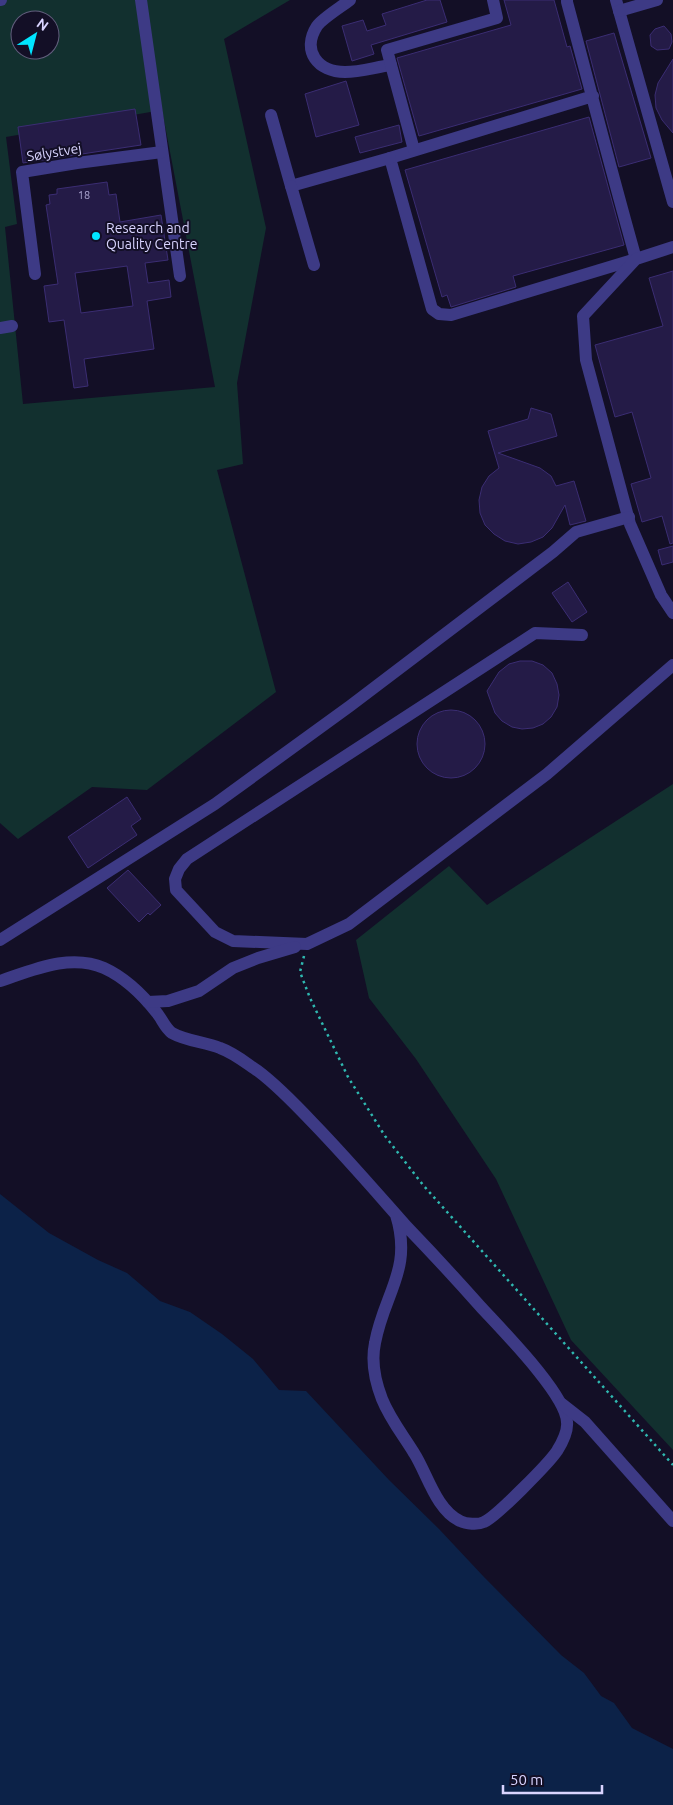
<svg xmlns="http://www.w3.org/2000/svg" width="673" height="1805" font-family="Ubuntu,sans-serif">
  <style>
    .green { fill: #12302f; fill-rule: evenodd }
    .water { fill: #0c2248 }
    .building { fill: #241b47; stroke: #3b2d73; fill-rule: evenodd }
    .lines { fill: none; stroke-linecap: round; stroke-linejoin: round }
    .path { stroke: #2fb8b0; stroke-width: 2.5; stroke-dasharray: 2.5 4; stroke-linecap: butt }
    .minor { stroke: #3d3a85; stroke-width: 12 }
    .poi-dot { fill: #00e5ff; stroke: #130f26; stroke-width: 2 }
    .labels { text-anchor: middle; stroke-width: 4; stroke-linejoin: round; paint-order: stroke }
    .number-label { font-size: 11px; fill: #aca6d1 }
    .street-label { font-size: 14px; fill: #d9d4ff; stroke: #130f26 }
    .poi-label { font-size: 14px; fill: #d9d4ff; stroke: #130f26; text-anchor: start }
  </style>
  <rect width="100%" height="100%" fill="#130f26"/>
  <!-- green -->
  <g class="green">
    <path d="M0 0H290L224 39 266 228 237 383 243 464 217 470 276 692 147 790 92 787 18 839 0 823ZM20 20H50V50H20ZM162 110 215 387 23 404 5 227 17 224 6 137Z"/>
    <path d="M673 784V1450L571 1340 496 1179 416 1059 369 998 356 940 449 866 487 905Z"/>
  </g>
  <!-- water -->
  <path class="water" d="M0 1194 49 1233 98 1260 127 1273 160 1301 190 1312 222 1334 253 1359 279 1390 306 1391 389 1480 439 1529 484 1577 561 1655 584 1673 601 1696 614 1703 632 1728 673 1749V1805H0Z"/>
  <!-- building -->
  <g class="building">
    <path d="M427 0H440L447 22 371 45 374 54 352 61 342 26 363 20 367 31 386 25 382 14Z"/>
    <path d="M504 0H554L567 47 570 46 582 89 419 136 397 58 511 25Z"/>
    <path d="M664 26 671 34 672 42 669 49 657 50 651 46 650 35 655 29Z"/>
    <path d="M614 33 651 158 619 167 586 41Z"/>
    <path d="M673 59V133L662 120 656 108 655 95 658 83Z"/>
    <path d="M346 81 359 125 316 137 305 94Z"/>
    <path d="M135 109 141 145 23 163 18 127Z"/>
    <path d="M589 117 624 245 513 276 516 287 451 307 447 295 442 297 405 170Z"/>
    <path d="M399 125 402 142 360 153 355 137Z"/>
    <path d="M107 182 109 195 116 194 120 222 161 215 168 260 145 263 148 283 169 280 171 297 147 301 154 349 84 359 88 386 74 388 64 320 49 322 44 286 58 284 46 205 50 204 49 195 57 194V189ZM127 266 133 306 81 313 75 273Z"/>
    <path d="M673 271V543L670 544 662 516 642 522 631 484 651 478 632 412 615 417 595 345 663 326 649 278Z"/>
    <path d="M531 408 551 414 557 436 498 453 540 468 551 476 556 486 574 481 586 521 570 525 565 505 552 528 543 537 531 542 518 544 505 541 494 534 485 525 480 513 479 500 482 487 489 476 499 468 488 431 528 419Z"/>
    <path d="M673 546V562L662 565 658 550Z"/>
    <path d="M568 582 587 612 572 622 552 593Z"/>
    <path d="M520 661H532L543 665 552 673 557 684 559 695 557 707 551 717 543 724 533 728 522 729 512 727 502 721 495 713 487 691 499 672 509 664Z"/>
    <circle cx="451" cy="744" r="34"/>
    <path d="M127 797 141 819 131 826 137 835 88 868 68 837Z"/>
    <path d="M128 870 161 905 150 915 148 913 139 922 107 888Z"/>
  </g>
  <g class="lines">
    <!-- path -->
    <path class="path" d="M304 956 300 972 310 998 348 1077 385 1136 423 1185 673 1465"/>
    <!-- minor -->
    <g class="minor">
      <path d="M0 0H1"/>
      <path d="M141 0 180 276"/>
      <path d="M350 0C341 7 323 18 317 26 301 51 318 72 345 72 360 72 376 67 391 65"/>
      <path d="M567 0V2C590 88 612 174 636 259L451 315 439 314 432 309 390 158 593 96"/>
      <path d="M616 0 673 202"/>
      <path d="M619 11 657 0"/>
      <path d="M271 115 291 186 390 158"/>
      <path d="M414 150 387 50 497 18 493 0"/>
      <path d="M291 186 314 265"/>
      <path d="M673 247 636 259 583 316 586 360 630 524 661 595 673 613"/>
      <path d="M35 274 22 172 77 163 162 152"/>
      <path d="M0 328 12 326"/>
      <path d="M582 635 535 633 187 859 179 869 175 879 176 890 215 932 233 941 307 944 349 924 547 774 673 665"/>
      <path d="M0 940 215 804 350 706 553 552 576 532 629 517"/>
      <path d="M0 981C33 970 70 953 104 968 126 978 142 994 157 1013 162 1019 165 1028 172 1033 186 1041 205 1042 220 1048 234 1053 246 1063 258 1071 278 1086 296 1105 313 1123 346 1157 376 1192 407 1227 432 1253 456 1279 480 1306 500 1328 566 1394 567 1422 568 1431 562 1443 557 1451 549 1463 496 1517 484 1522 478 1525 466 1524 460 1521 436 1510 427 1473 414 1453 403 1435 390 1419 382 1399 375 1381 371 1362 375 1343 384 1293 413 1270 396 1215"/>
      <path d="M148 1002 168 1001 199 991 233 968 258 958 295 947"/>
      <path d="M562 1404 585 1422 673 1521"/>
    </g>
  </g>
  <!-- markers -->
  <circle class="poi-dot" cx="96" cy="236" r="5"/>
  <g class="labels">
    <!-- number labels -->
    <g class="number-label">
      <text x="84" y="199">18</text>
    </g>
    <!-- street labels -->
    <g class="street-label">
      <text transform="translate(54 152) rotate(-9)" y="5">Sølystvej</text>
    </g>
    <!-- poi labels -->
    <g class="poi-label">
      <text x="106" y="233">Research and<tspan x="106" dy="16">Quality Centre</tspan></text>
    </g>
  </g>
  <!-- north arrow -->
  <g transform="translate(35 35) rotate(36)"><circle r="24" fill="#130f26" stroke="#625e7d"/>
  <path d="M0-4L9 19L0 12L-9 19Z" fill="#00e5ff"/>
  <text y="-8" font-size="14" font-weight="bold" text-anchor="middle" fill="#d9d4ff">N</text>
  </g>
  <!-- scale -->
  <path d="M503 1785v8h99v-8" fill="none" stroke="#d9d4ff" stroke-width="2.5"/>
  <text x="510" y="1785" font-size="15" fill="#d9d4ff" stroke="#130f26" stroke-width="4" paint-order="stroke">50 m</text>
</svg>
